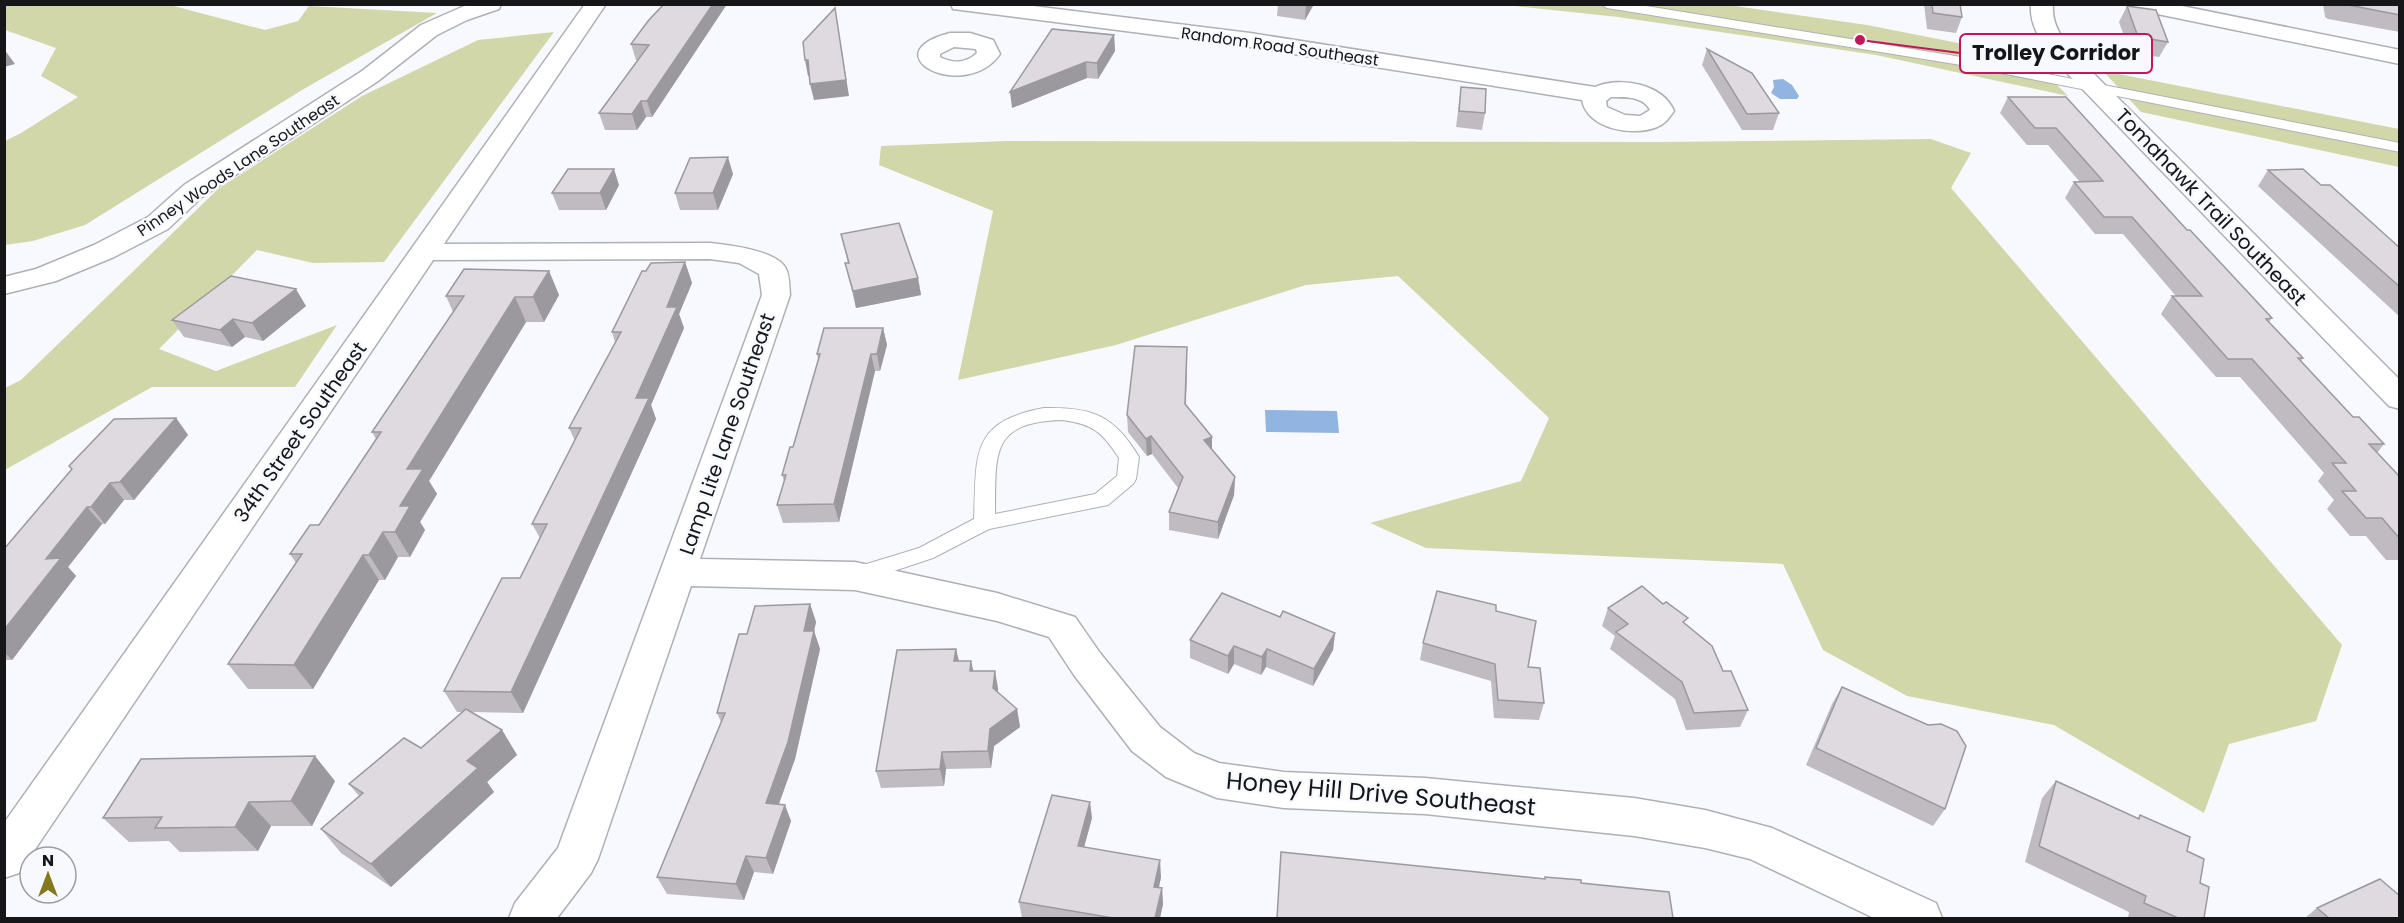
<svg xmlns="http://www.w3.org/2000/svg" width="2404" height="923" font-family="Poppins,sans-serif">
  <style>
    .green { fill: #d2d7aa }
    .water { fill: #91b4e1 }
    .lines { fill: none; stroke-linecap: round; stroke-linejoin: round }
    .lane-casing { stroke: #aeb0b5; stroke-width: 2 }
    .street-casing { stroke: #aeb0b5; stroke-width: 3 }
    .secondary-casing { stroke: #aeb0b5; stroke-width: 3 }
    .lane { fill: #fff; fill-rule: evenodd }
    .street { fill: #fff; fill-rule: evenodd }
    .secondary { fill: #fff; fill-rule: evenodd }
    .wall { fill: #bfbbc1 }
    .shaded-wall { fill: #9b999d }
    .building { fill: #dedae0; stroke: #9b999d; stroke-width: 1.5 }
    .labels { text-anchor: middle; stroke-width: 5; stroke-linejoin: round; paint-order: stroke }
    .far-street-label { font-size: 16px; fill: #161618; stroke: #f7f9ff }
    .street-label { font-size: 20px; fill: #161618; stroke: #f7f9ff }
    .near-street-label { font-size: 24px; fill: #161618; stroke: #f7f9ff }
    .leader { fill: none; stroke: #c2185b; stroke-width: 2 }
    .callout-dot { fill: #c2185b; stroke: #f7f9ff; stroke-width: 2 }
    .callout { fill: #f7f9ff; stroke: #c2185b; stroke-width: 2 }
    .callout-label { font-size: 21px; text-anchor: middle; font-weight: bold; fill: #161618 }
  </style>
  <rect width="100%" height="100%" fill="#f7f9ff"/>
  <!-- green -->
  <g class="green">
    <path d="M5 4 170 5 265 30 298 21 309 6 437 13 302 90 85 225 33 241 5 245V141L21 133 78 97 41 76 56 48 5 30Z"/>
    <path d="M1506 5H1728L1867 25 2029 57 2068 96 1876 55 1618 17Z"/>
    <path d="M554 32 384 262 313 263 257 250 159 349 216 371 337 325 295 387H152L5 470V388L21 380 218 189 362 96 478 40Z"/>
    <path d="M2103 71 2399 129V167L2141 112Z"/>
    <path d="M1931 139 1971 153 1951 188 2342 645 2316 721 2229 744 2204 813 2054 725 1907 696 1823 650 1783 564 1426 548 1370 523 1521 481 1549 418 1398 276 1306 285 1116 345 958 380 993 211 879 165 881 146 1006 141 1655 142Z"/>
  </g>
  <!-- water -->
  <g class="water">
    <path d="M1783 79 1792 85 1799 96 1797 99H1780L1771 93 1774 87 1773 80Z"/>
    <path d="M1265 410 1337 411 1339 433 1266 432Z"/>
  </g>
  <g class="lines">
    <defs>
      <g id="lane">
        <path d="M1601 4H1634L1955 56 2400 143V152L1955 64 1607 8Z"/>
        <path d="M1044 408C1092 407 1114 415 1139 457L1136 479 1133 484 1108 505 989 529 933 558 855 584 847 582 844 576 847 570 919 548 974 519C977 455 969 422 1044 408ZM1062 420C1093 424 1102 432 1119 458L1117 476 1095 494 995 514C996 455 989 422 1062 420Z"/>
      </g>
      <g id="street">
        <path d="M469 4H501L499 9 467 20 437 35 378 81 202 197 168 229 114 257 56 281 4 294V277L36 269 94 245 148 217 184 185 362 71 421 25Z"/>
        <path d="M951 4H1017L1250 33 1595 87C1620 76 1663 84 1674 111 1669 118 1665 124 1657 127 1633 137 1587 129 1582 100L1250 47 961 10 953 9ZM1611 97C1625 97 1643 96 1650 110L1640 116 1625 115 1607 107 1606 101Z"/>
        <path d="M2031 4H2053C2051 28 2066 43 2080 60L2400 380V409L2389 406 2064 70C2048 51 2029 31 2031 4Z"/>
        <path d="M2128 4H2172L2400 50V64L2138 10 2130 9Z"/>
        <path d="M950 33H970L993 40 1000 54C965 104 869 54 950 33ZM954 47 976 49 977 53C966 63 953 64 940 57V54Z"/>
        <path d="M710 243C729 245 774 250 785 267 790 274 789 287 790 295L700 559 855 562 997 593 1075 617 1100 653 1160 727 1194 753 1219 763 1284 772 1425 778 1634 798 1705 810 1772 828 1936 903 1942 918H1874L1750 859 1705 848 1634 836 1425 814 1284 808 1217 798 1166 777 1132 751 1074 675 1049 637 997 621 855 590 691 586 598 859 591 873 557 918H509L515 903 558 848 762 295 759 274 739 263 710 259 424 260 414 258 410 252 414 246 424 244Z"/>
      </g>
      <path id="secondary" d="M585 4H606L19 873 4 878V823Z"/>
    </defs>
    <!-- lane casing -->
    <use href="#lane" class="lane-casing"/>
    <!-- street casing -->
    <use href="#street" class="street-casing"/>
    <!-- secondary casing -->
    <use href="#secondary" class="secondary-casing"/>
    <!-- lane -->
    <use href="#lane" class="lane"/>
    <!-- street -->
    <use href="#street" class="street"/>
    <!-- secondary -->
    <use href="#secondary" class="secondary"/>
  </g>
  <!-- wall -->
  <g class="wall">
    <path d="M664 4H727L652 117H646L637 130H605L599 113 638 60H636L631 44Z"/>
    <path d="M1278 4H1314L1305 20 1277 16Z"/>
    <path d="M1924 4H1960L1962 17 1956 33 1927 29Z"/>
    <path d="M2323 4H2400V32L2328 19 2325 17Z"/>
    <path d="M2127 6 2168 42 2159 57 2130 53 2119 22Z"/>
    <path d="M1114 35 1115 51 1098 79 1087 78 1012 108Z"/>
    <path d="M1707 49 1779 113 1773 130H1742L1702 65Z"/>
    <path d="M1461 87 1485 113 1482 130 1456 127Z"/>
    <path d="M2008 97H2066L2187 230 2272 318 2269 322 2303 358 2301 362 2353 417 2384 444 2377 453 2400 477V560H2386L2366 536H2350L2327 509 2334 500 2318 481 2324 473 2240 377H2216L2161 314 2172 296H2176L2123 234H2095L2065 198 2074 182H2080L2048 145H2027L2000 113Z"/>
    <path d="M2268 170 2321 185 2400 248V317L2258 186Z"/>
    <path d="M733 174 718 210H680L675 193Z"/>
    <path d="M619 185 606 210H559L552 193Z"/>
    <path d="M841 234 918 278 921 295 856 308 845 263H848Z"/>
    <path d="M685 262 692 283 679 314 684 328 651 405 656 419 523 713 471 712 502 730 517 755 487 782 494 792 391 887 341 853 321 829 359 796 349 784 421 748 463 712H457L444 691 520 578 540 538 532 524 575 441 569 428 615 342 612 332 646 271Z"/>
    <path d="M549 271 559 295 544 322H526L429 481 437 494 420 522 425 530 410 557H398L385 580H379L313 689H248L228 664 296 563 290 554 319 525 376 439 372 432 453 312 446 296Z"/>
    <path d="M306 306 263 341 245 337 232 347 184 337 172 320Z"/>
    <path d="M883 328 887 345 880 371H875L839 522 783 523 777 505 784 481 782 475 793 447 818 360 817 354Z"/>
    <path d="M1187 364 1186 405 1212 437V450L1235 477 1234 495 1218 539 1169 530V512L1178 488 1152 454 1147 456 1128 432 1127 415Z"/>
    <path d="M176 418 188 435 134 500H124L105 524H102L68 567 76 576 12 660H4V549Z"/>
    <path d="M810 604 816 622 814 631 820 649 795 759 779 804 791 821 773 874 754 872 744 900 667 894 657 877 721 722 717 713Z"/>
    <path d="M1608 608 1685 624 1723 671 1748 710 1740 727 1686 730 1675 699 1610 649 1615 636 1602 626Z"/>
    <path d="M1496 611 1544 703 1539 720 1494 718 1491 681 1420 660 1423 643Z"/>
    <path d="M1280 617 1335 633 1333 650 1313 686 1266 667 1261 675 1234 664 1228 674 1190 658V640Z"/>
    <path d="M956 649 959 661H971L973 671 998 688V692L1017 709 1020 727 994 746 991 768 946 769 944 786 881 788 876 771Z"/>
    <path d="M1842 687 1945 809 1933 826 1806 765 1832 704Z"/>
    <path d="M335 781 312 826H271L258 851 180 852 169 841 129 842 103 818Z"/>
    <path d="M2056 781 2138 818 2140 815 2200 883 2204 918H2128L2129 912 2025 862 2042 798Z"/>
    <path d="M1092 818 1084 847 1161 877 1159 888H1162L1163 904 1160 918H1022L1019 902Z"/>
    <path d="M2317 908 2400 918H2305Z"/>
  </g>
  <!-- shaded-wall -->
  <g class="shaded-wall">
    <path d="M713 4H727L652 117 647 101Z"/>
    <path d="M1306 4H1314L1305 20Z"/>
    <path d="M835 8 849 96 814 100 810 84Z"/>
    <path d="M1114 35 1115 51 1098 79 1097 63Z"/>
    <path d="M4 49 15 64 4 67Z"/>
    <path d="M805 60H808L811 76H808Z"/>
    <path d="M1086 62 1087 78 1012 108 1010 92Z"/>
    <path d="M641 101 646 117 637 130 632 114Z"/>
    <path d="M728 157 733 174 718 210 713 193Z"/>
    <path d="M614 169 619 185 606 210 600 193Z"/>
    <path d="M685 262 692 283 679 314 684 328 651 405 656 419 523 713 511 692 636 398 667 307Z"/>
    <path d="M549 271 559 295 544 322 533 297Z"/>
    <path d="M918 278 921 295 856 308 853 291Z"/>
    <path d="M296 289 306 306 263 341 252 323Z"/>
    <path d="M515 297 526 322 429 481 437 494 420 522 425 530 410 557 395 532 407 469Z"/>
    <path d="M233 319 245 337 232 347 220 330Z"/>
    <path d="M883 328 887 345 880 371 877 354Z"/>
    <path d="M1187 347V364L1185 422V404Z"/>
    <path d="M871 354 875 371 839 522 834 504Z"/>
    <path d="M176 418 188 435 134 500 120 482Z"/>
    <path d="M1151 436 1152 454 1147 456 1146 439Z"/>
    <path d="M1212 437V455L1204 440Z"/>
    <path d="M1235 477 1234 495 1218 539V522Z"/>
    <path d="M110 483 124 500 105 524 91 507Z"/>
    <path d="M87 507 102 524 68 567 76 576 12 660 4 652V630L46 559Z"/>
    <path d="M383 532 398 557 385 580 369 555Z"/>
    <path d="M363 555 379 580 313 689 294 665Z"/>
    <path d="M810 604 816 622 810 649 804 631Z"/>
    <path d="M814 631 820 649 795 759 773 820 766 803Z"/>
    <path d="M1335 633 1333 650 1313 686 1314 669Z"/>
    <path d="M1234 646V664L1228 674V656Z"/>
    <path d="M956 649 960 667 954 661Z"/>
    <path d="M1267 649 1266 667 1261 675 1262 657Z"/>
    <path d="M971 661 975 678 970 671Z"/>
    <path d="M995 671 998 688 997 705 993 688Z"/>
    <path d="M1017 709 1020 727 994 746 991 768 988 751 990 729Z"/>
    <path d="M502 730 517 755 487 782 494 792 391 887 371 864 467 761Z"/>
    <path d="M942 752 946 769 944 786 940 769Z"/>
    <path d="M315 756 335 781 312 826 291 801Z"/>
    <path d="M249 802 271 826 258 851 235 827Z"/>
    <path d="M1090 802 1092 818 1080 862 1078 846Z"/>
    <path d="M785 805 791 821 773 874 766 858Z"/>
    <path d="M746 856 754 872 744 900 736 884Z"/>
    <path d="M1160 860 1161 877 1155 903 1154 887Z"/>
    <path d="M1162 888 1163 904 1160 918H1155Z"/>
  </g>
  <!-- building -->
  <g class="building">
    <path d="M664 4H713L647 101H641L632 114 599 113 649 45 631 44 648 21Z"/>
    <path d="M1932 4H1960L1962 17 1933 13Z"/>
    <path d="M2343 4H2400V15Z"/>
    <path d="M2127 6 2156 10 2168 42 2138 37Z"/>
    <path d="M835 8 846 80 810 84 808 60H805L803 42Z"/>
    <path d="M1052 29 1114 35 1097 63 1086 62 1010 92Z"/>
    <path d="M1707 49 1752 73 1779 113 1747 114Z"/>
    <path d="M1461 87 1486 89 1485 113 1459 111Z"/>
    <path d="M2008 97H2066L2187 230H2190L2272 318 2266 319 2303 358H2298L2353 417H2359L2384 444H2369L2400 477V539L2382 518H2366L2342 491H2356L2332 463H2346L2252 359H2228L2172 296H2202L2132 217H2104L2074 182 2103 181 2056 128H2035Z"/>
    <path d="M728 157 713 193H675L690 158Z"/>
    <path d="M568 169H614L600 193H552Z"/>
    <path d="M2303 169 2321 185H2330L2400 248V287L2268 170Z"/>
    <path d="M899 223 918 278 853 291 845 263H849L841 234Z"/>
    <path d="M685 262 667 307H677L636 398H649L511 692 444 691 502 578H520L547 524H532L581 428H569L621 332H612L642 271H646L651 263Z"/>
    <path d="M464 269 549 271 533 297H515L407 469H423L400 506H410L395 532H383L369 555H363L294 665 228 664 302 554H290L310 525H319L381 432H372L464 296H446Z"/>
    <path d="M231 276 296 289 252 323 233 319 220 330 172 320Z"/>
    <path d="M824 328H883L877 354H871L834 504 777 505 786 475H782L790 447H793L820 354H817Z"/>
    <path d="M1135 346 1187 347 1185 404 1212 437 1204 440 1235 477 1218 522 1169 512 1183 477 1151 436 1146 439 1127 415Z"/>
    <path d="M176 418 120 482 110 483 91 507H87L46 559 61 558 4 630V549L72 469 69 466 114 419Z"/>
    <path d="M1642 586 1663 604 1666 602 1688 618 1683 622 1712 646 1723 671H1731L1748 710 1694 713 1682 682 1616 632 1628 624 1608 608Z"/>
    <path d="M1437 591 1496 605V611L1536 621 1528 667 1540 668 1544 703 1498 700 1495 664 1423 643Z"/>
    <path d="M1222 593 1280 617 1283 611 1335 633 1314 669 1267 649 1262 657 1234 646 1228 656 1190 640Z"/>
    <path d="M810 604 804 631H814L788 742 766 803 785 805 766 858 746 856 736 884 657 877 725 713H717L739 634H747L755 606Z"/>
    <path d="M956 649 954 661H971L970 671H995L993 688 1017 709 990 729 988 751 942 752 940 769 876 771 897 650Z"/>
    <path d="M1842 687 1928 725 1941 724 1957 731 1966 746 1945 809 1816 748Z"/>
    <path d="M466 709 502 730 467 761 478 768 371 864 321 829 363 793 349 784 404 738 421 748Z"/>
    <path d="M315 756 291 801 249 802 235 827 155 828 162 817 103 818 141 759Z"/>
    <path d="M2056 781 2139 819 2140 815 2190 837 2187 851 2204 859 2200 883 2209 887 2204 918H2178L2144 903 2146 896 2039 846Z"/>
    <path d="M1052 795 1090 802 1078 846 1160 860 1154 887 1162 888 1155 918H1113L1019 902Z"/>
    <path d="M1281 852 1545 879V877L1581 880V883L1669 892 1673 918H1277Z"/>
    <path d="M2380 879 2400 896V918H2329L2317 908Z"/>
  </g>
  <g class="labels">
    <!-- far-street labels -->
    <g class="far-street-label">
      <text transform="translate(1280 46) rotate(8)" y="6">Random Road Southeast</text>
      <text transform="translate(238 165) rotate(-34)" y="6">Pinney Woods Lane Southeast</text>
    </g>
    <!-- street labels -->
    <g class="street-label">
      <text transform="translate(2211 207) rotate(46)" y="7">Tomahawk Trail Southeast</text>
      <text transform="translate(300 432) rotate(-55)" y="7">34th Street Southeast</text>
      <text transform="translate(727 434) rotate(-71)" y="7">Lamp Lite Lane Southeast</text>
    </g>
    <!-- near-street labels -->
    <g class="near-street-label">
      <text transform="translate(1381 794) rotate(5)" y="8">Honey Hill Drive Southeast</text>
    </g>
  </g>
  <!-- callouts -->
  <path class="leader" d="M1860 40L1960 53"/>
  <circle class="callout-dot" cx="1860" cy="40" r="6"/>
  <rect class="callout" x="1960" y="34" width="192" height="39" rx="6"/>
  <g class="callout-label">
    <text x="2056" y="60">Trolley Corridor</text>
  </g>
  <!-- border -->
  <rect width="2404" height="923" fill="none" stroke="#161618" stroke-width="12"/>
  <!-- north arrow -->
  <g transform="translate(48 875)"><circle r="28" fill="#f7f9ff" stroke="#9d9ea3" stroke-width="1.5"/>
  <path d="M0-4.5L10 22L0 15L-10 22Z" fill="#84791e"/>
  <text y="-9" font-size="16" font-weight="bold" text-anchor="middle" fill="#161618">N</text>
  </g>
</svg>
